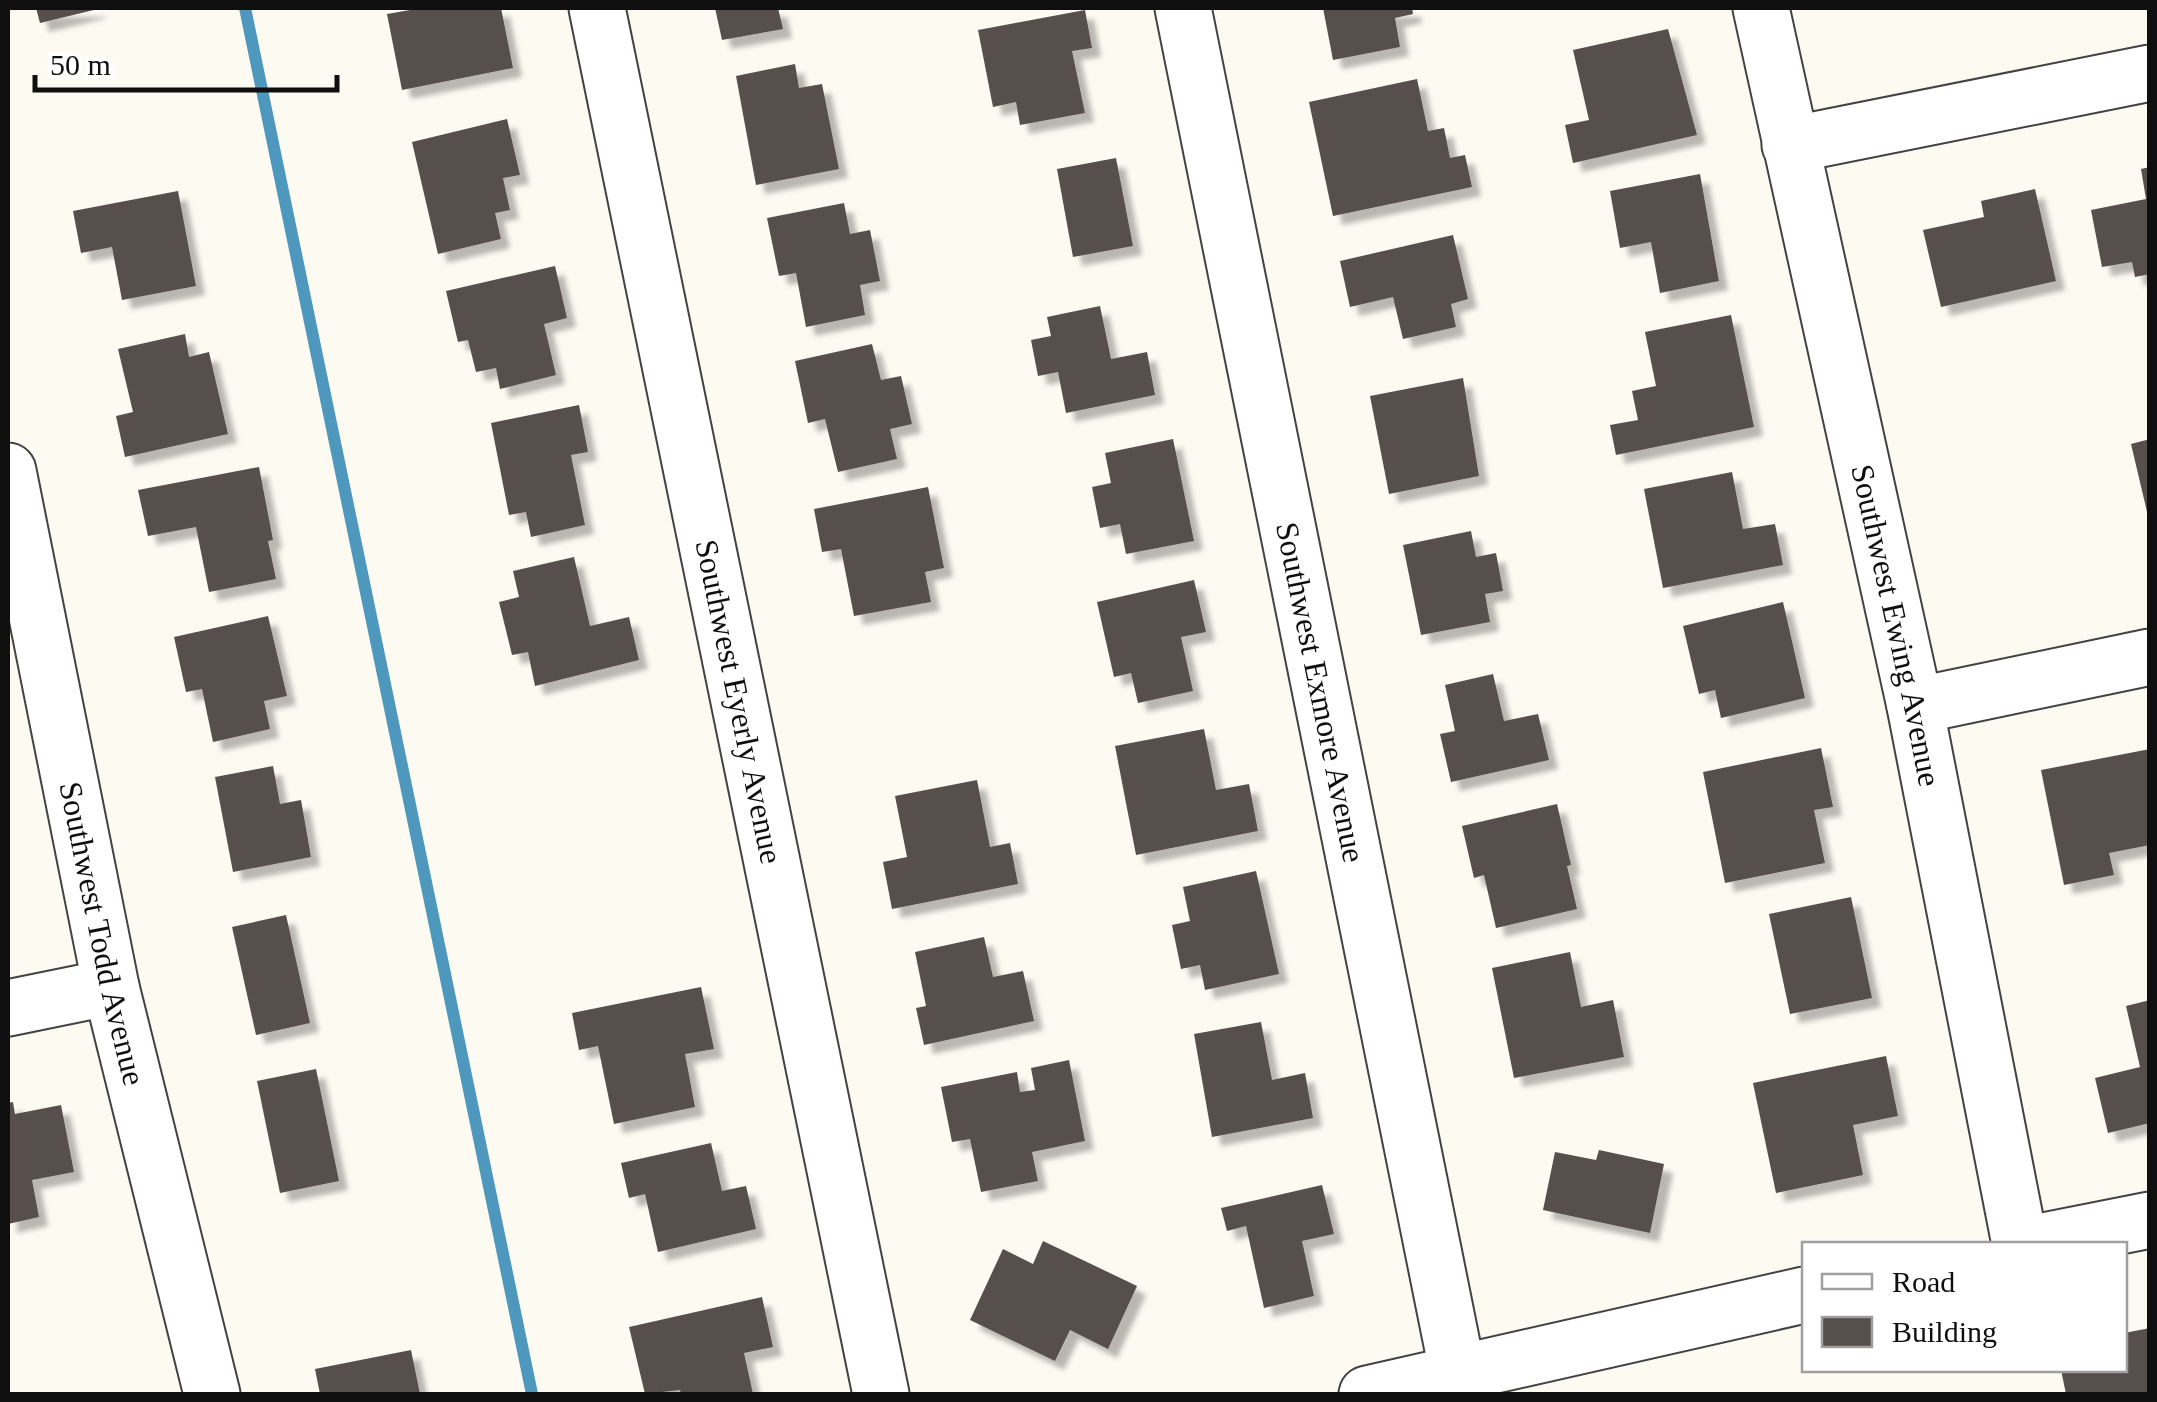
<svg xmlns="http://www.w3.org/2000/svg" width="2157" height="1402" font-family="'Times New Roman',serif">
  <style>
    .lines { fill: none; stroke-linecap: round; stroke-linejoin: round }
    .stream { stroke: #4d98bc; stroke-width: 12 }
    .building { fill: #564f4c; filter: url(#shadow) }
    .minor-casing { stroke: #424242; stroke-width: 59 }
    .minor { stroke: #fff; stroke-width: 55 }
    .labels { text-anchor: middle; stroke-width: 10; stroke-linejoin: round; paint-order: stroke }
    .street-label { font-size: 32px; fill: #0f0f0f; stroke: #fff }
  </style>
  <defs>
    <filter id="shadow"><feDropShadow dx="9" dy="9" stdDeviation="2.5" flood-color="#0004"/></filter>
  </defs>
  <rect width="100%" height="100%" fill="#fdfaf2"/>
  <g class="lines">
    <!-- stream -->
    <path class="stream" d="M245 8 532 1394"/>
  </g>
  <!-- building -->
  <g class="building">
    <path d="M36 8H98V9L40 23Z"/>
    <path d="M422 8H501L513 68 402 90 387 14Z"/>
    <path d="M715 8H778L783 29 722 40Z"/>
    <path d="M1323 8H1412L1413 14 1395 18 1400 47 1333 60Z"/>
    <path d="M1085 10 1092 48 1072 51 1085 113 1020 125 1016 102 993 107 978 30Z"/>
    <path d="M1668 29 1697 135 1573 163 1565 125 1589 120 1573 50Z"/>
    <path d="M795 64 799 88 822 84 839 169 756 185 736 76Z"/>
    <path d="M1417 79 1428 131 1444 128 1450 158 1465 155 1472 187 1333 216 1309 102Z"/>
    <path d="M507 119 520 175 503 178 510 210 495 213 501 239 438 254 412 142Z"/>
    <path d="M1116 158 1133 246 1073 257 1057 169Z"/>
    <path d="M2150 167V274L2135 277 2132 262 2102 267 2091 210 2146 199 2141 169Z"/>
    <path d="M1700 174 1719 281 1660 293 1651 242 1620 248 1610 191Z"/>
    <path d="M2035 189 2056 281 1941 307 1923 230 1984 217 1981 201Z"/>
    <path d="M178 191 196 286 122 300 112 247 81 253 73 211Z"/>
    <path d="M844 203 850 234 870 230 880 281 860 285 865 315 806 327 796 273 779 276 767 218Z"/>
    <path d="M1453 235 1468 299 1451 304 1456 327 1403 339 1393 297 1350 307 1340 261Z"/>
    <path d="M555 266 567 318 544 324 556 375 500 389 496 368 476 372 468 340 458 342 446 291Z"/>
    <path d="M1100 306 1111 359 1147 352 1155 395 1066 413 1058 372 1038 376 1031 340 1051 336 1047 317Z"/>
    <path d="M1731 315 1754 427 1616 455 1610 425 1638 420 1632 391 1656 386 1645 332Z"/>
    <path d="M185 334 189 357 209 352 228 434 125 457 116 416 133 412 118 349Z"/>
    <path d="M872 344 881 380 901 376 912 424 890 429 897 459 838 472 825 419 808 423 795 361Z"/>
    <path d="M1463 378 1479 476 1389 494 1370 396Z"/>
    <path d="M579 405 588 452 571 455 585 525 531 537 526 512 509 515 491 423Z"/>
    <path d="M1173 439 1194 541 1126 554 1120 524 1100 528 1092 487 1111 483 1105 453Z"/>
    <path d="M2150 439V516H2148L2131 444Z"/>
    <path d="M259 467 273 540 268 541 276 579 209 592 196 527 148 536 138 490Z"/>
    <path d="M1732 472 1743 529 1775 524 1783 565 1663 588 1644 489Z"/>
    <path d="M928 487 944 568 925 572 931 602 854 616 841 549 822 552 814 509Z"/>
    <path d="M1471 531 1476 557 1496 553 1503 591 1485 594 1490 622 1421 635 1403 545Z"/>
    <path d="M574 557 590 626 629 617 639 660 535 686 528 652 512 655 499 602 519 597 513 571Z"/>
    <path d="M1194 580 1206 632 1181 637 1193 691 1138 703 1131 673 1114 677 1097 602Z"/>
    <path d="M1783 602 1805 698 1721 718 1715 690 1699 694 1683 626Z"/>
    <path d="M268 616 287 696 264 701 270 729 213 742 202 689 186 692 174 637Z"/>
    <path d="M1493 674 1504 721 1538 714 1549 760 1451 782 1440 734 1455 731 1445 685Z"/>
    <path d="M1204 729 1216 790 1249 784 1258 831 1136 855 1115 746Z"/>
    <path d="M1821 748 1833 807 1814 810 1825 863 1725 883 1703 772Z"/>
    <path d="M2150 749V845L2109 853 2114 875 2064 885 2041 770Z"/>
    <path d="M273 766 280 804 301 800 311 857 233 872 215 777Z"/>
    <path d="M977 780 990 847 1010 843 1018 884 892 909 883 862 907 857 895 796Z"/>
    <path d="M1557 804 1571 865 1567 866 1577 909 1496 928 1484 875 1474 878 1462 826Z"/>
    <path d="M1256 871 1279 974 1205 990 1200 965 1181 969 1172 925 1190 921 1183 887Z"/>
    <path d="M1851 897 1872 998 1790 1014 1769 914Z"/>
    <path d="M286 915 310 1023 256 1035 232 927Z"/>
    <path d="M984 937 993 977 1023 971 1034 1021 924 1045 916 1008 926 1006 915 952Z"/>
    <path d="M1570 952 1581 1007 1613 1000 1624 1057 1514 1078 1492 968Z"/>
    <path d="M701 987 714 1049 685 1054 695 1107 614 1124 598 1046 579 1050 572 1013Z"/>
    <path d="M2150 1000V1123L2108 1133 2095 1078 2140 1067 2126 1006Z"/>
    <path d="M1261 1022 1272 1080 1305 1073 1313 1118 1212 1137 1194 1034Z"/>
    <path d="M1886 1056 1898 1116 1853 1125 1863 1175 1776 1193 1753 1083Z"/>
    <path d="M1069 1060 1085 1141 1032 1152 1038 1181 981 1192 970 1139 952 1142 941 1087 1017 1072 1020 1092 1035 1090 1031 1068Z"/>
    <path d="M316 1069 339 1181 280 1193 257 1081Z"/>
    <path d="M13 1102 15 1114 61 1105 74 1172 32 1180 39 1217 8 1224V1103Z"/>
    <path d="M711 1143 722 1191 746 1186 756 1229 658 1252 645 1194 629 1198 621 1163Z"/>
    <path d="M1599 1150 1664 1164 1650 1233 1543 1210 1555 1152 1596 1160Z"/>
    <path d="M1322 1185 1334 1234 1302 1241 1314 1296 1264 1308 1246 1226 1227 1231 1221 1208Z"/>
    <path d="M1043 1241 1137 1286 1108 1349 1070 1330 1055 1361 970 1320 1003 1249 1033 1264Z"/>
    <path d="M762 1297 773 1347 744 1353 753 1394H681L680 1390 645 1394 629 1327Z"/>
    <path d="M2150 1328V1394H2066L2061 1370H2124V1333Z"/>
    <path d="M411 1350 420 1394H320L315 1369Z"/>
  </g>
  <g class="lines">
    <defs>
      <g id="minor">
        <path id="s1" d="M597 8 881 1394"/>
        <path id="s2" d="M1183 8 1458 1374"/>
        <path id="s3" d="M1761 8 1915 706 2020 1244"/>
        <path d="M1790 145 2150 73"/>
        <path id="s4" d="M8 471 111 987 212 1394"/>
        <path d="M1915 706 2150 657"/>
        <path d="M8 1008 111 987"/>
        <path d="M2029 1244 2150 1220"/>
        <path d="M1367 1394 1804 1295"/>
      </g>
    </defs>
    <!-- minor casing -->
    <use href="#minor" class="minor-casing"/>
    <!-- minor -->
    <use href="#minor" class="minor"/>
  </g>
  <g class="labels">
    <!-- street labels -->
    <g class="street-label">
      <text dy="11" stroke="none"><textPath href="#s3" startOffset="632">Southwest Ewing Avenue</textPath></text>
      <text dy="11" stroke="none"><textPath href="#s2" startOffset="698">Southwest Exmore Avenue</textPath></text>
      <text dy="11" stroke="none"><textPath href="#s1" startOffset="708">Southwest Eyerly Avenue</textPath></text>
      <text dy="11" stroke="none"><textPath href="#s4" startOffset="472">Southwest Todd Avenue</textPath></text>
    </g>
  </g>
  <!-- border -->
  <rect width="2157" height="1402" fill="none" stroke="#0f0f0f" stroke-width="20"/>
  <!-- legend -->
  <rect x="1802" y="1242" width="325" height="130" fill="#ffffff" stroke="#9f9f9f" stroke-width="2.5"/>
  <rect x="1822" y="1274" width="50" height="15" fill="#ffffff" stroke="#9f9f9f" stroke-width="2.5"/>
  <text x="1892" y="1292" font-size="30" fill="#0f0f0f">Road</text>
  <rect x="1822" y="1317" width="50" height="30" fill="#564f4c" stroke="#9f9f9f" stroke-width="2.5"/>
  <text x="1892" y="1342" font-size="30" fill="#0f0f0f">Building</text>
  <!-- scale -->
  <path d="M35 75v15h302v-15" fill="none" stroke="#0f0f0f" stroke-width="5"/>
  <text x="50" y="75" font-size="30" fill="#0f0f0f" stroke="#ffffff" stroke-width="8" paint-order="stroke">50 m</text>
</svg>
